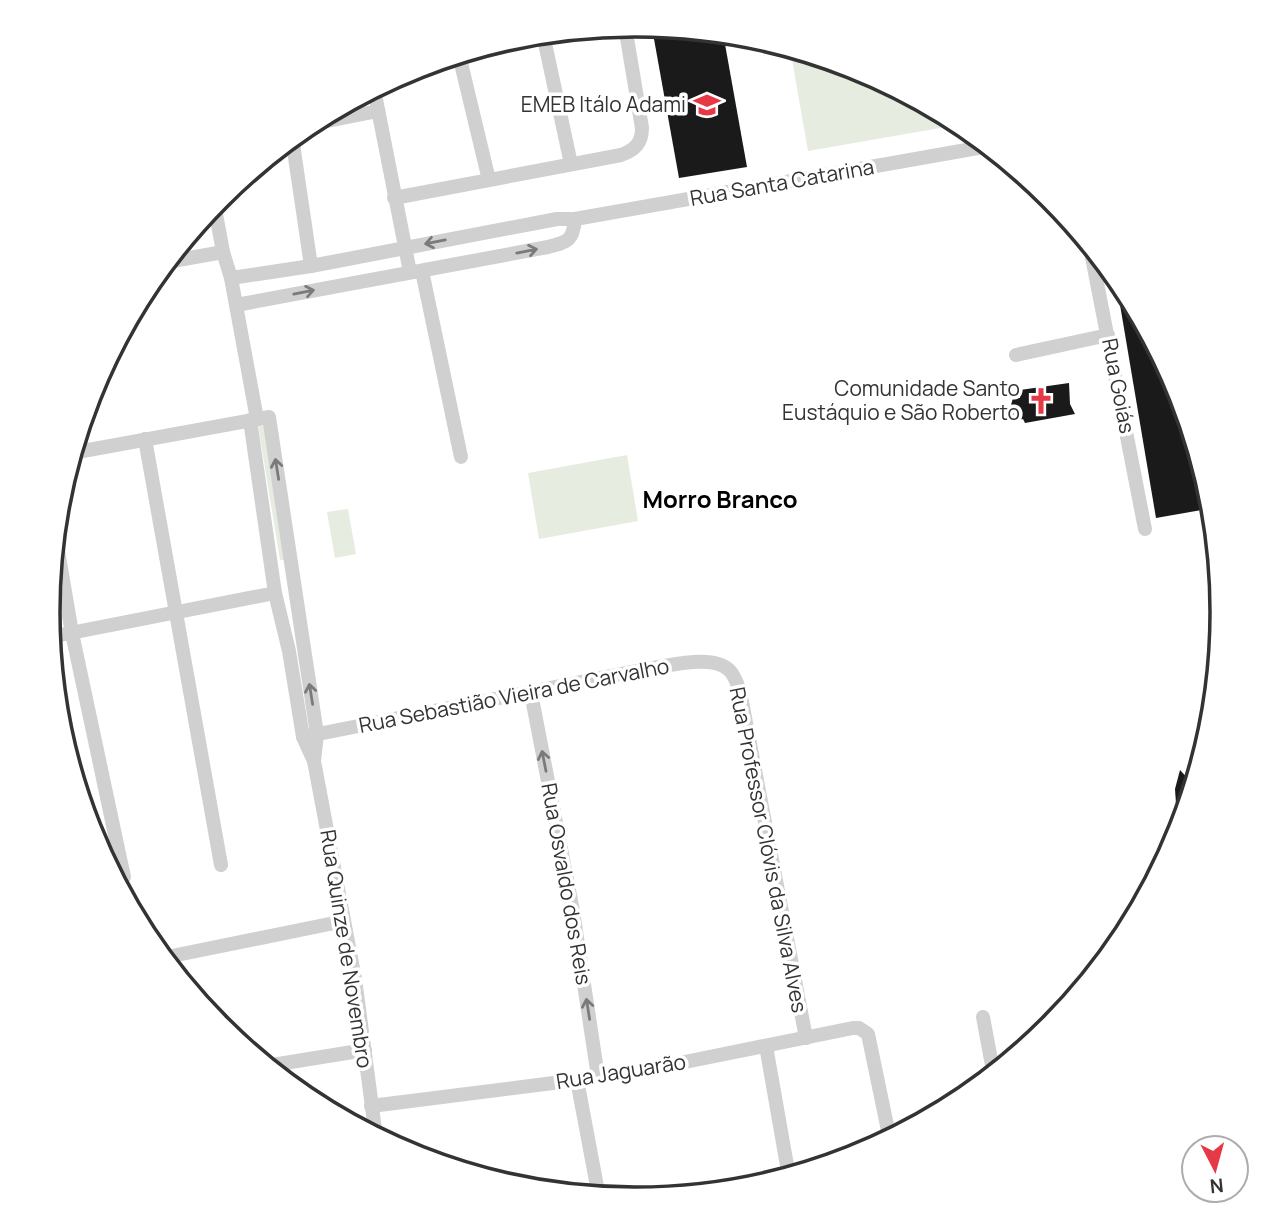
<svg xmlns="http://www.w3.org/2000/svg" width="1271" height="1225" font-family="Manrope,sans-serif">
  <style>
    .green { fill: #e6ecdf }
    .building { fill: #1a1a1a }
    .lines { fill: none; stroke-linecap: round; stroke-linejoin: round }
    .minor { stroke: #d0d0d0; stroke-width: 14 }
    .oneway { stroke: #7a7a7a }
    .labels { text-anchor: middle; stroke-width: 7; stroke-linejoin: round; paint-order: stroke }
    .poi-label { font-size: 21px; fill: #333; stroke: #fff; text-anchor: end }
    .street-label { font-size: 21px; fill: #333; stroke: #fff }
    .quarter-label { font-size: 24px; font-weight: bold; fill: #000; stroke: #fff }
    .rim { fill: none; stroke: #333; stroke-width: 3.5 }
  </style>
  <rect width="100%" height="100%" fill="#fff"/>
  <!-- green -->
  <g class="green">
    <path d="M790 48 861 69 963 124 808 151Z"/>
    <path d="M258 425 264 426 285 560H280Z"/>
    <path d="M627 455 638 521 539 539 528 473Z"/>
    <path d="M348 509 356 554 335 558 327 512Z"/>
  </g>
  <!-- building -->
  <g class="building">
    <path d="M700 31 723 33 747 167 679 178 654 39Z"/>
    <path d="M1115 275 1125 286 1179 388 1212 498 1213 508 1156 518Z"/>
    <path d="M1069 383 1070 404 1075 414 1025 423 1023 419 1017 420 1009 412 1013 398H1020V390Z"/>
    <path d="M1180 770 1190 781 1191 791 1190 794 1176 804 1175 789Z"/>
  </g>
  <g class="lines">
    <!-- minor -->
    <g class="minor">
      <path d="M543 34 571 164"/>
      <path d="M459 55 489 180"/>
      <path d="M374 89 410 272"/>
      <path d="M307 125 378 111"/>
      <path d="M292 137 311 266"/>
      <path d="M394 198 621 155C635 150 642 143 642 128L625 26"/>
      <path d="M214 203 223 252 231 278 257 419"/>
      <path d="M1089 242 1145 529"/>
      <path d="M167 262 223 252"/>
      <path d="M422 271 461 457"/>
      <path d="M231 278 311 266 557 219H575L989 146"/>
      <path d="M236 305 548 247C568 242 573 241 575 219"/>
      <path d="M1016 355 1108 335"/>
      <path d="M250 420 275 593 289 651 303 737 314 761 355 979 376 1137"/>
      <path d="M145 439 221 865"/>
      <path d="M72 453 269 417 317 734 314 761"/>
      <path d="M55 533 72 633 124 877"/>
      <path d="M50 637 275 593"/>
      <path d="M531 693 573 911 598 1077"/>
      <path d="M303 737 651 668C673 665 720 652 733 675 739 685 741 696 743 707L806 1038"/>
      <path d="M162 958 344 921"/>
      <path d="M983 1017 994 1076"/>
      <path d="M766 1046 789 1177"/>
      <path d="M266 1066 365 1050"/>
      <path d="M577 1080 599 1197"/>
      <path d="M371 1106 577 1080 665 1066 853 1028H859L868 1034 890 1140"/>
    </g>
  </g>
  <!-- one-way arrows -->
  <defs><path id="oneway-shaft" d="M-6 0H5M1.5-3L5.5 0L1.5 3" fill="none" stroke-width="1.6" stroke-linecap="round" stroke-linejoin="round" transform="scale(1.75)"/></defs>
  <g class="oneway">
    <use href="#oneway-shaft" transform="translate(435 242) rotate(169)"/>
    <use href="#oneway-shaft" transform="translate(527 251) rotate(-11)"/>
    <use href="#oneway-shaft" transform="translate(304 292) rotate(-11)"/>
    <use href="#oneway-shaft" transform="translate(277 469) rotate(-99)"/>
    <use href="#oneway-shaft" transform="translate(311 694) rotate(-99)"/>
    <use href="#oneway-shaft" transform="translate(544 761) rotate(-101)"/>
    <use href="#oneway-shaft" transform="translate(588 1009) rotate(-99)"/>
  </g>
  <!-- icons -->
  <defs>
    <symbol id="school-bare" viewBox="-9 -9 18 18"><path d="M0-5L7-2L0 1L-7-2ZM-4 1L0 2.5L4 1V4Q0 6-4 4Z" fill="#e63946" stroke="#fff" stroke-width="2.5" paint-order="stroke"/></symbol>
    <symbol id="church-bare" viewBox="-9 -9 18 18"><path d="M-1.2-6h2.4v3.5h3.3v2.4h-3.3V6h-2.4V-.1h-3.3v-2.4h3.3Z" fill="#e63946" stroke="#fff" stroke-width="2.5" paint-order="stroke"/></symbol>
  </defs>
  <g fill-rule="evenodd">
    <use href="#school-bare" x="688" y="86" width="38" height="38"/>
    <use href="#church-bare" x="1022" y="382" width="38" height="38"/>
  </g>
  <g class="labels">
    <!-- poi labels -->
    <g class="poi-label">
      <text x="686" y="112">EMEB Itálo Adami</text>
      <text x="1020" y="396">Comunidade Santo<tspan x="1020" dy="24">Eustáquio e São Roberto</tspan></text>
    </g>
    <!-- street labels -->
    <g class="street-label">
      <text transform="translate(782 183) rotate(-10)" y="7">Rua Santa Catarina</text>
      <text transform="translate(1118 386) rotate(79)" y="7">Rua Goiás</text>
      <text transform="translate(514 696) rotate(-11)" y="7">Rua Sebastião Vieira de Carvalho</text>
      <text transform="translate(768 850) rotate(79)" y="7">Rua Professor Clóvis da Silva Alves</text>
      <text transform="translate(566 884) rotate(80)" y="7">Rua Osvaldo dos Reis</text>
      <text transform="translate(346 949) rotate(81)" y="7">Rua Quinze de Novembro</text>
      <text transform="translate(621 1072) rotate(-9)" y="7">Rua Jaguarão</text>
    </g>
    <!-- quarter labels -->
    <g class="quarter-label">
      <text x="720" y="508">Morro Branco</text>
    </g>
  </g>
  <!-- crop -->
  <path d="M0 0H1271V1225H0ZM60 612a575 575 0 1 1 1150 0a575 575 0 1 1-1150 0Z" fill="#fff" fill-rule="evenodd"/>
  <path class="rim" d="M60 612a575 575 0 1 1 1150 0a575 575 0 1 1-1150 0Z"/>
  <!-- north arrow -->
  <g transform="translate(1215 1169) rotate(174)"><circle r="33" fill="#ffffff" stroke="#adadad" stroke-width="2"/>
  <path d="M0-5L12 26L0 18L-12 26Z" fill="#e63946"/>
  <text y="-10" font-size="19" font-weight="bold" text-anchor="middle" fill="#333333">N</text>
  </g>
</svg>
